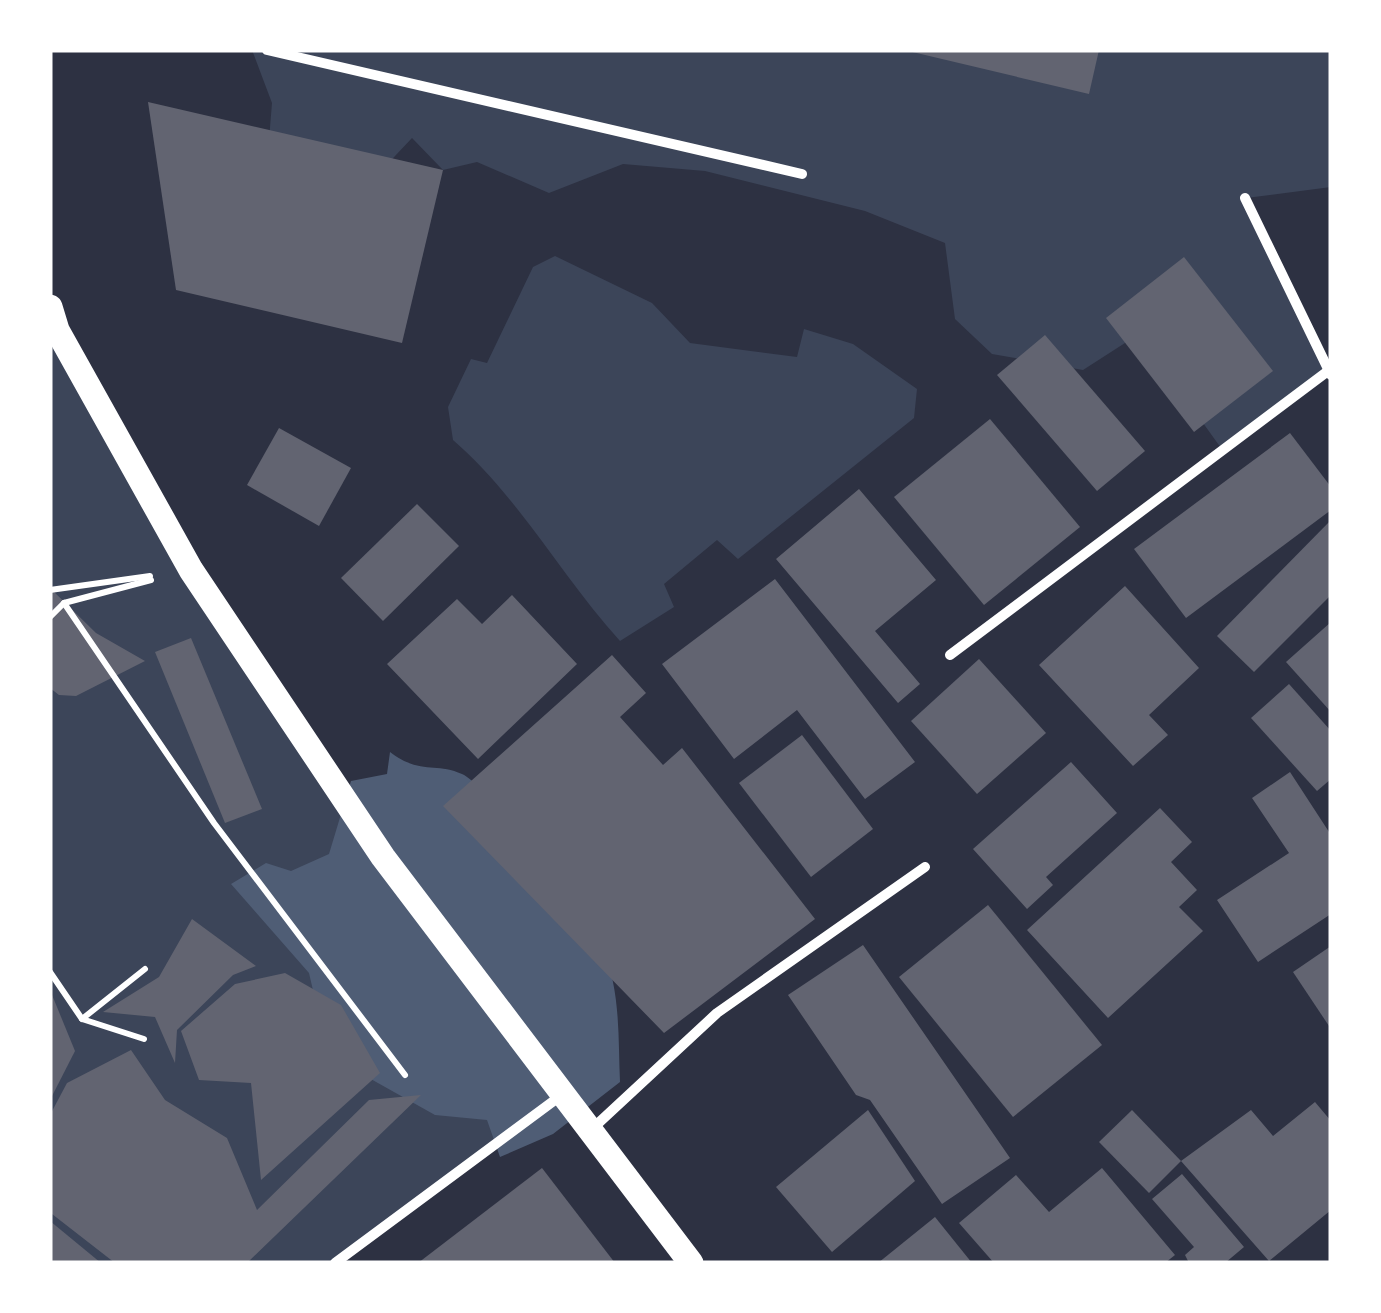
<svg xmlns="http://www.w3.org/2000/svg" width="1381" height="1313" font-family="Raleway,sans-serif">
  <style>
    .green { fill: #3c4559 }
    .water { fill: #4f5d75 }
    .building { fill: #626471 }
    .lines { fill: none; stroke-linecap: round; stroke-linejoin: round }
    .path { stroke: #fff; stroke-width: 6 }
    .minor { stroke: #fff; stroke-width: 10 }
    .primary { stroke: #fff; stroke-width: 25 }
  </style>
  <rect width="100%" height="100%" fill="#2d3142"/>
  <!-- green -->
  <g class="green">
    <path d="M252 50H1331V187L1246 198 1328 371 1221 448 1139 334 1083 370 992 354 955 319 945 243 865 211 705 171 623 164 549 193 477 162 443 170 412 138 362 191 264 201 272 103Z"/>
    <path d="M555 256 652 303 690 343 797 357 804 329 853 344 917 389 914 418 738 559 717 540 664 584 674 607 620 641C561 576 519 497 453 440L448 407 471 359 487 363 533 267Z"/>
    <path d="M50 307 191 570 564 1093 335 1263H50Z"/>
  </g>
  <!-- water -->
  <path class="water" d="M390 752C420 775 435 762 462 774 493 789 584 913 601 946 621 986 618 1038 620 1082L553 1134 500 1157 487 1120 435 1115 328 1055 309 973 231 884 266 863 291 871 329 854 351 781 387 774Z"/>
  <!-- building -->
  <g class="building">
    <path d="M904 50H1099L1089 94Z"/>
    <path d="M148 102 443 170 402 343 176 290Z"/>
    <path d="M1184 257 1273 371 1194 432 1106 318Z"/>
    <path d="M1045 335 1145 451 1097 491 997 375Z"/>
    <path d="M990 419 1080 527 984 605 894 497Z"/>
    <path d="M279 428 351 468 319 526 247 485Z"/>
    <path d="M1290 433 1331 487V510L1186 618 1134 549Z"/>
    <path d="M859 489 936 580 875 631 920 684 898 703 776 559Z"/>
    <path d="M417 504 459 546 383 621 341 578Z"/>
    <path d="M1331 520V595L1254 672 1217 636Z"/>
    <path d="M775 579 915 762 865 799 797 710 734 759 662 664Z"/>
    <path d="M1125 586 1199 668 1149 715 1168 735 1133 766 1039 665Z"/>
    <path d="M50 588 96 633 145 661 76 696 59 695 50 688Z"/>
    <path d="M512 595 577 664 478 759 387 664 457 599 482 624Z"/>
    <path d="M1331 622V712L1286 662Z"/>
    <path d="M191 638 262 809 225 823 155 652Z"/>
    <path d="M612 655 646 693 620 717 663 765 682 748 815 919 664 1033 443 806Z"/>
    <path d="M979 659 1046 733 977 794 911 721Z"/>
    <path d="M1289 684 1331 731V779L1317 791 1251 718Z"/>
    <path d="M802 735 873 829 811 877 739 783Z"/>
    <path d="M1071 762 1117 813 1046 877 1053 885 1027 909 973 849Z"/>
    <path d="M1290 772 1331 835V914L1258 962 1217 900 1289 853 1252 798Z"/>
    <path d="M1160 808 1192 842 1171 862 1197 890 1179 907 1203 931 1108 1018 1027 930Z"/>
    <path d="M988 905 1102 1045 1013 1117 899 977Z"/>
    <path d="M192 919 256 966 233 975 177 1030 175 1063 155 1017 103 1012 159 977Z"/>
    <path d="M863 945 1010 1158 942 1204 870 1100 856 1095 788 995Z"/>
    <path d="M1331 946V1029L1293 972Z"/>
    <path d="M285 973 341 1005 380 1073 261 1180 251 1083 199 1080 181 1031 235 984Z"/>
    <path d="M50 990 75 1051 50 1100Z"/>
    <path d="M131 1050 165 1100 227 1138 257 1210 369 1100 421 1095 247 1263H115L52 1214 50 1115 67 1083Z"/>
    <path d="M1315 1102 1331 1121V1210L1269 1261 1181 1161 1251 1110 1273 1136Z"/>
    <path d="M868 1110 915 1181 832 1252 776 1187Z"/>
    <path d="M1132 1110 1181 1161 1149 1193 1099 1142Z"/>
    <path d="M542 1168 615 1263H418Z"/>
    <path d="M1102 1168 1175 1255 1165 1263H994L959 1223 1016 1175 1049 1212Z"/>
    <path d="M1182 1174 1244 1247 1225 1263H1189L1185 1255 1194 1247 1152 1199Z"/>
    <path d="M935 1217 972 1263H878Z"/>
    <path d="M50 1221 101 1263H50Z"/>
  </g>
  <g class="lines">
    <!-- path -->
    <g class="path">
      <path d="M50 590 150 576"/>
      <path d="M64 603 214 823 405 1075"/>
      <path d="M50 617 64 603 151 580"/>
      <path d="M50 972 82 1019"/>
      <path d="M144 1039 82 1019 145 969"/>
    </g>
    <!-- minor -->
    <g class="minor">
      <path d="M267 50 802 174"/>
      <path d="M1245 198 1331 375"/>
      <path d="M950 655 1328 371"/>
      <path d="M592 1129 717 1013 925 867"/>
      <path d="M335 1263 563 1094"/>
    </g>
    <!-- primary -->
    <path class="primary" d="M50 307 57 330 191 570 383 857 691 1263"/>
  </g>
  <!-- border -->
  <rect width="1381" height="1313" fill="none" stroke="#ffffff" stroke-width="105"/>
</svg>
